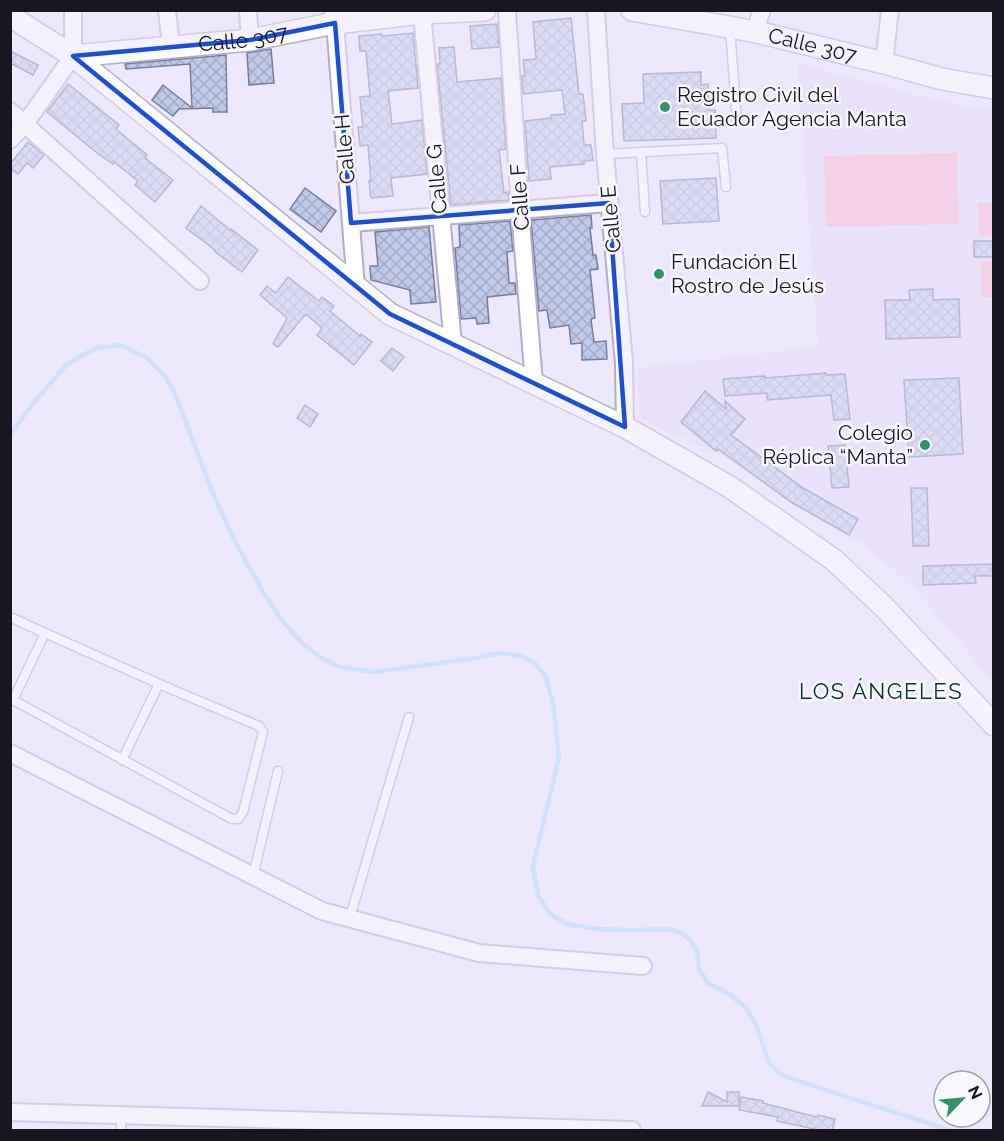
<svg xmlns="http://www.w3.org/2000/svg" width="1004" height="1141" font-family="Raleway,sans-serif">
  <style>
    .built { fill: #e4dbfb }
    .green { fill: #f8b6d1 }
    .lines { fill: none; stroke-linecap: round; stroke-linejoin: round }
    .stream { stroke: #b0d9fc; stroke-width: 4.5 }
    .building { fill: url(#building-cross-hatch); stroke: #757e9c; stroke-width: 1.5 }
    .service-casing { stroke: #b5accc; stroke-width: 11 }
    .minor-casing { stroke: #b5accc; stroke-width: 20 }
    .tertiary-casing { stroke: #b5accc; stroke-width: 24 }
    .service { stroke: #fff; stroke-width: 8 }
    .minor { stroke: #fff; stroke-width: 16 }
    .tertiary { stroke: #fff; stroke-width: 21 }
    .marked { fill: none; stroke: #1d4ed8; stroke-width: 4.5; stroke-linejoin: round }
    .poi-dot { fill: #31926c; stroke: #faf8ff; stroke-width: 2 }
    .labels { text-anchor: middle; stroke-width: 5; stroke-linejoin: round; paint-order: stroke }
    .street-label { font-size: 21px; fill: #191621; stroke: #faf8ff }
    .poi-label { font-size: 21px; fill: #191621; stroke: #faf8ff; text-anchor: start }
    .neighbourhood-label { font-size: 22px; letter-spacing: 1.5px; fill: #043523; stroke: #faf8ff }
  </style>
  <defs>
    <pattern id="building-cross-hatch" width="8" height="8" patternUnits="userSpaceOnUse" patternTransform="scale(1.5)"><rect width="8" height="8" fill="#bfc9e9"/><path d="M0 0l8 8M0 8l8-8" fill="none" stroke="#a4acc8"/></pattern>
  </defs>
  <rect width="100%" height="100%" fill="#eee8fc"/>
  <!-- built -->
  <path class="built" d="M797 63 919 96 966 106 993 108V682L915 589 862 543 794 506 725 457 639 418 638 368 818 347Z"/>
  <!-- green -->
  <g class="green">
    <path d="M957 153 959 224 826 227 824 156Z"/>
    <path d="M993 202V235L979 236 978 203Z"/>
    <path d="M993 261V297H982L981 262Z"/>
  </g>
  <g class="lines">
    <!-- stream -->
    <path class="stream" d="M10 435 32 405 67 364 96 348 121 345 147 358 166 377 176 396 211 489 236 544 265 595 284 623 304 645 322 658 340 667 374 672 477 658 500 653 521 656 536 664 546 678 553 703 559 757 533 866 538 895 550 914 567 924 597 929 633 930 669 929 681 933 690 940 697 951 699 969 708 983 729 994 746 1008 755 1022 769 1063 779 1073 790 1078 949 1130"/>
  </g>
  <!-- building -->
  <g class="building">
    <path d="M571 18 579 94H583L586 121H582L584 145H591L593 160 584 161V164L550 167 551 179 529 181 525 121 551 118V115L565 114 562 90 523 94 522 76H525L523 60 536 59 533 22Z"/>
    <path d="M497 24 499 47 472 49 470 26Z"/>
    <path d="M413 33 418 88 388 91 392 124 422 120 427 174 391 178 393 196 371 198 369 181H371L368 145 360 146 358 127H363L360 97 370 96 366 51H360L359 36 382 34V36Z"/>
    <path d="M454 47 457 82 501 78 506 149 499 150 504 193 508 192 509 200 451 205 437 64H440L439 48Z"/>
    <path d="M271 49 274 83 249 85 247 53Z"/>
    <path d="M10 51 38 65 33 75 10 63Z"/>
    <path d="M226 55 227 112H213V108L179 109 173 116 152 100 163 85 192 108 190 64 126 69 125 64Z"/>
    <path d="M701 72V85L708 84 709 110H715L716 138 624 141 622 104 644 103 643 74Z"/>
    <path d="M68 84 119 125 116 129 147 155 145 158 173 180 155 202 135 185 138 181 114 162 113 164 97 153 47 112Z"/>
    <path d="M28 142 44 155 33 168 27 163 18 174 10 168V164Z"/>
    <path d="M716 178 719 221 663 224 660 181Z"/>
    <path d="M305 188 336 211 321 232 290 209Z"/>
    <path d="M201 206 230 230 231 229 258 250 242 272 214 251 215 250 186 228Z"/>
    <path d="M591 215 592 228H590L593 255H596L598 269 590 270 595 318 591 319 594 342 606 341 607 359 582 360V343L571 344 569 325 550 328 547 310 539 311 531 220Z"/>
    <path d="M510 221 513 251 507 252 509 283H515L516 294 487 297 489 323 477 324 476 318 461 319 455 248 460 247 459 225Z"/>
    <path d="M429 227 436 302 411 304 410 290 371 280 370 266H378L375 232Z"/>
    <rect x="974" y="241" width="19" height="16"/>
    <path d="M288 277 319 301 322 297 334 306 330 311 360 336 361 334 372 342 354 365 317 335 322 328 306 314 278 347 273 344 287 318 260 295 267 286 276 293Z"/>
    <path d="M933 289V300L959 299 960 337 886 339 885 300H910L909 290Z"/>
    <path d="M392 348 404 357 393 371 381 361Z"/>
    <path d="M826 373V375L845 374 850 419 834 420 831 395 767 400V393L725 396 723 379 765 376V378Z"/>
    <path d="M959 378 963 454 909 457 904 380Z"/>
    <path d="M705 391 726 409 725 401 745 419 731 435 803 488 858 519 849 535 791 502 718 449 716 451 681 422Z"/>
    <path d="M305 405 318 414 310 427 297 418Z"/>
    <path d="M845 445 849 487 832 488 828 446Z"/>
    <path d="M911 488H927L929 546H913Z"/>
    <path d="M993 564V576H975L976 583 923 585V566Z"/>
    <path d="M708 1092 727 1102V1092H739V1106H702Z"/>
    <path d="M741 1097 763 1101V1103L793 1111 817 1117 818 1115 835 1119 832 1131H814V1129L777 1121 778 1117 739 1110Z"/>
  </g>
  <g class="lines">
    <defs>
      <g id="service">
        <path d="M730 28 737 121"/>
        <path d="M641 152 645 212"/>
        <path d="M605 154 722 148 726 187"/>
        <path d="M10 617 45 633 13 700 10 698"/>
        <path d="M13 700 232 819H238L243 812 263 732 259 726 173 690 45 633"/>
        <path d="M122 760 159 684"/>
        <path d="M253 876 278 771"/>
        <path d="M350 917 409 717"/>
        <path d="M121 1130 122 1116"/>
      </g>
      <g id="minor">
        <path d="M167 10 171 47"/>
        <path d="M248 10 250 40"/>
        <path d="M333 10 335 23 356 287"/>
        <path d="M507 10 520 210 534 383"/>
        <path d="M596 10 605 154 624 363 625 427"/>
        <path d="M422 13 453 344"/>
        <path d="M757 32 759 18 762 10"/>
        <path d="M884 63 890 10"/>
        <path d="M10 111 200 281"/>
        <path d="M10 140 25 124 73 56V10"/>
        <path d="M351 223 609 203"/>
        <path d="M10 753 322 911 479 953 643 966"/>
        <path d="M10 1112 632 1130"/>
      </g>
      <g id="tertiary">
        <path id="s1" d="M632 10 757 32 884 63 942 79 994 88"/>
        <path d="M10 16 73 56 390 314 625 427 730 487 834 560 884 607 994 725"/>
        <path id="s2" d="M73 56 250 40 335 23 422 13 485 10"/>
      </g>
    </defs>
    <!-- service casing -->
    <use href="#service" class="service-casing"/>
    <!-- minor casing -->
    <use href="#minor" class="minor-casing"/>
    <!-- tertiary casing -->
    <use href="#tertiary" class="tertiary-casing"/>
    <!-- service -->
    <use href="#service" class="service"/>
    <!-- minor -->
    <use href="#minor" class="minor"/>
    <!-- tertiary -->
    <use href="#tertiary" class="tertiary"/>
  </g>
  <!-- marked area -->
  <path d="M0 0H1004V1141H0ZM335 23 351 223 609 203 625 427 390 314 73 56 250 40Z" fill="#eee8fc" fill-opacity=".55" fill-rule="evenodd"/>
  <path class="marked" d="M335 23 351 223 609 203 625 427 390 314 73 56 250 40Z"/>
  <!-- markers -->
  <g class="poi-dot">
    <circle cx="665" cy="107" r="6"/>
    <circle cx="659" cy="274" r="6"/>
    <circle cx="925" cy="445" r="6"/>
  </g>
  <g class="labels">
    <!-- street labels -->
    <g class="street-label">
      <text dy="7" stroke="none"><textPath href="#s2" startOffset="171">Calle 307</textPath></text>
      <text dy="7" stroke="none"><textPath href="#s1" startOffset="184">Calle 307</textPath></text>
      <text transform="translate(345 149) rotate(-95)" y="7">Calle H</text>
      <text transform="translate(437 179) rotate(-95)" y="7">Calle G</text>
      <text transform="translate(520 197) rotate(-94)" y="7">Calle F</text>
      <text transform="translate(611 219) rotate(-95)" y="7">Calle E</text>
    </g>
    <!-- poi labels -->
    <g class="poi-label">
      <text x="677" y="102">Registro Civil del<tspan x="677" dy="24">Ecuador Agencia Manta</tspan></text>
      <text x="671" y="269">Fundación El<tspan x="671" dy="24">Rostro de Jesús</tspan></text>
      <text x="913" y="440" text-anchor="end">Colegio<tspan x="913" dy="24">Réplica “Manta”</tspan></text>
    </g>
    <!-- neighbourhood labels -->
    <g class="neighbourhood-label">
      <text x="881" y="699">LOS ÁNGELES</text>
    </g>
  </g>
  <!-- border -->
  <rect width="1004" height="1141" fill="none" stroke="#191621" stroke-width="24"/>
  <!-- north arrow -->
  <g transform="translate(962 1099) rotate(64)"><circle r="28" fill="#faf8ff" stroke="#a09ea6" stroke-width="1.5"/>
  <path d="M0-4.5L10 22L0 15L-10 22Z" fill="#31926c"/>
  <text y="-9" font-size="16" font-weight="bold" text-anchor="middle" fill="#191621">N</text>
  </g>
</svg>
